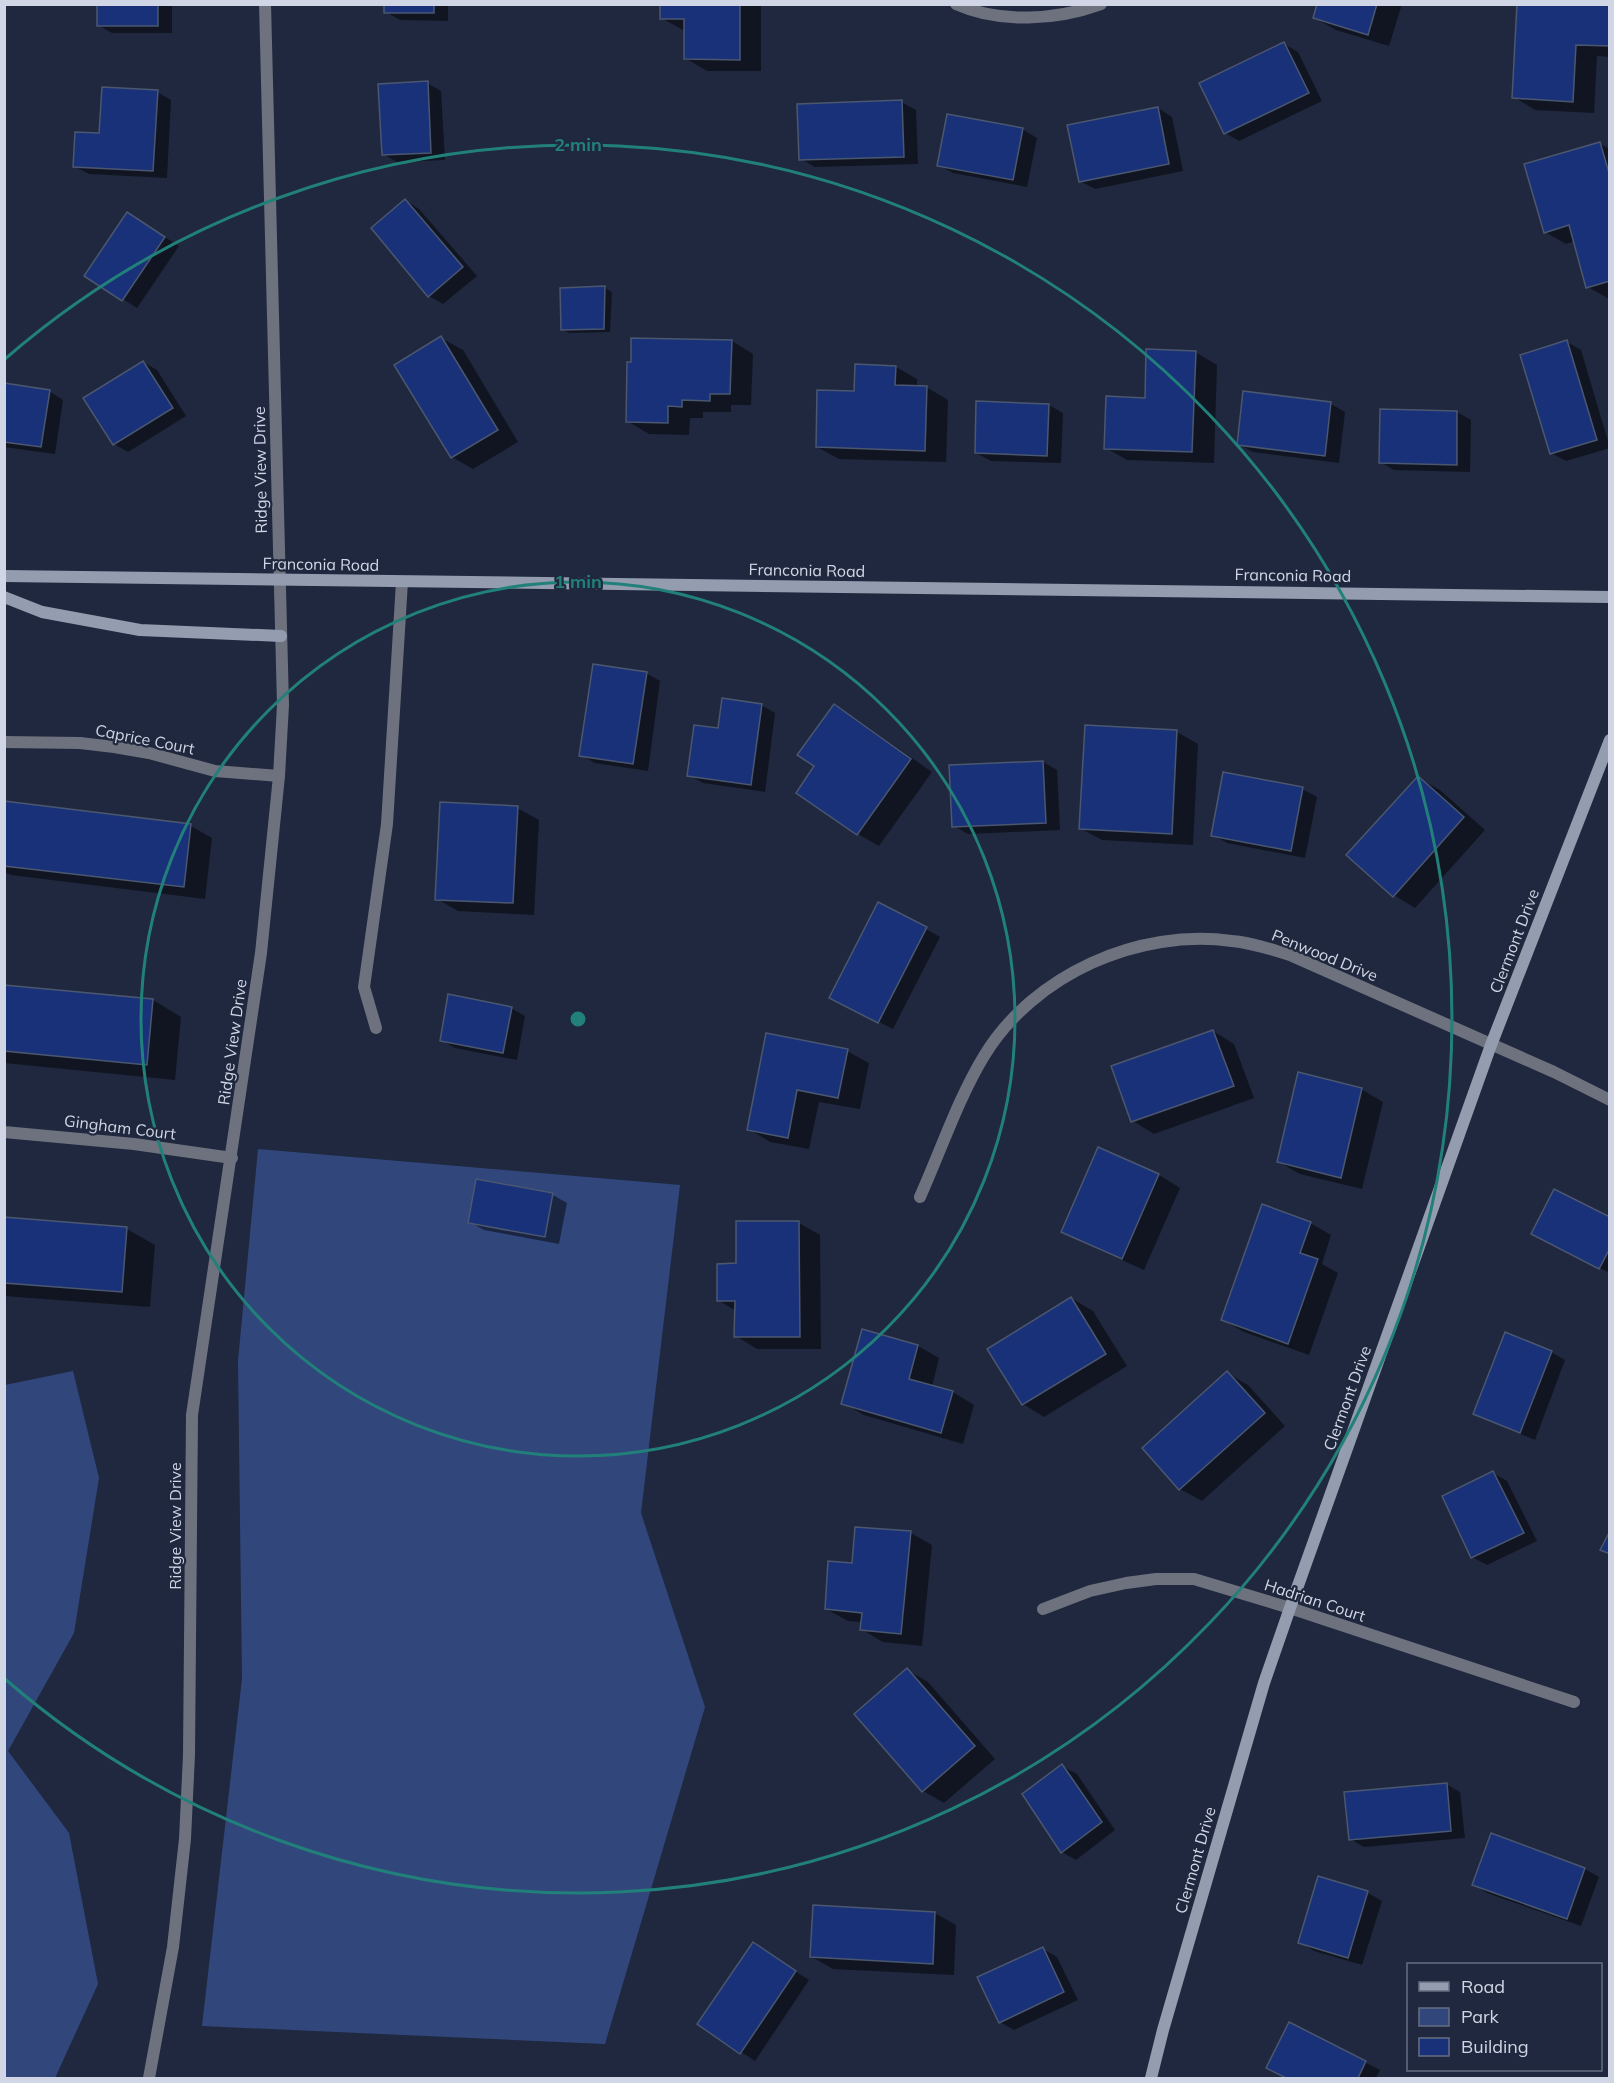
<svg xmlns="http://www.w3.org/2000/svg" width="1614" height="2083" font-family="Mulish,sans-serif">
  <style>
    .green { fill: #31477c }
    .shadow { fill: #0007 }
    .building { fill: #193179; stroke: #4b576f; stroke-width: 1.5 }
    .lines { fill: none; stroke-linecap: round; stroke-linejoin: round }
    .lane { stroke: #6d727e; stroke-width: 12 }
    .street { stroke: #6d727e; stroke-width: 12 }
    .secondary { stroke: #949caf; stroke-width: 12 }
    .ring { fill: none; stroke: #22807a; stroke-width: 3 }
    .labels { text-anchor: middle; stroke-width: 4.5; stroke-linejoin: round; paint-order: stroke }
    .street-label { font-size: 16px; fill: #d0d6e5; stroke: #1f283e }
    .centre { fill: #22807a; stroke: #1f283e; stroke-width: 3 }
    .ring-label { font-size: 18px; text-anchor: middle; font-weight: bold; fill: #22807a; stroke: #1f283e; stroke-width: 4.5; stroke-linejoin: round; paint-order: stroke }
  </style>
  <rect width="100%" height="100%" fill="#1f283e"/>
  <!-- green -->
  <g class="green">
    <path d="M258 1149 680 1185 641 1513 705 1707 605 2044 202 2026 242 1679 238 1361Z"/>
    <path d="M73 1371 99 1478 74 1633 8 1751 69 1833 98 1984 55 2078H5V1385Z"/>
  </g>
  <!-- shadow -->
  <g class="shadow">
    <path d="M98 4H172V33H112L98 25Z"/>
    <path d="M386 4H448V21L400 20 386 12Z"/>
    <path d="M661 4H761V71H707L685 58V31L661 18Z"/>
    <path d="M1318 4H1402L1389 46 1336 30 1315 18Z"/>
    <path d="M1610 4V57L1597 56 1594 113 1535 110 1514 97Z"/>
    <path d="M1284 44 1298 52 1322 101 1239 141 1225 133Z"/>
    <path d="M427 83 441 91 445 160 397 162 383 154Z"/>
    <path d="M157 92 171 100 167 178 89 174 74 166 101 135Z"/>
    <path d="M901 102 916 110 918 164 815 167 801 159Z"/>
    <path d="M1158 108 1172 117 1183 171 1095 189 1080 181Z"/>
    <path d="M1022 129 1037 138 1027 187 953 173 939 165Z"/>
    <path d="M1600 144 1610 149 1609 299 1588 287 1575 241 1566 244 1545 232Z"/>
    <path d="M405 200 419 209 477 276 443 304 429 296Z"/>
    <path d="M128 214 179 246 137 308 86 275Z"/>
    <path d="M605 288 612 292 610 332 569 333 562 329V289Z"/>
    <path d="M441 338 463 350 518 442 473 469 452 457Z"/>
    <path d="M732 341 753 354 751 405H731V412H703V418H690L689 435 649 434 627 421Z"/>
    <path d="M1567 342 1581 350 1610 448 1566 461 1551 453Z"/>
    <path d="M1195 352 1217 365 1214 463 1127 460 1106 448 1147 400Z"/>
    <path d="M143 362 157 370 186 416 128 452 114 444Z"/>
    <path d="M896 367 917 379V387H926L948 400 946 462 839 459 817 447 856 393Z"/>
    <path d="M4 385 49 391 63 400 55 454 4 447Z"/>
    <path d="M1245 392 1331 404 1345 412 1339 463 1253 452 1238 444Z"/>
    <path d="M1049 405 1063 413 1061 463 991 461 976 453Z"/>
    <path d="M1457 412 1471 420 1470 472 1394 470 1380 462Z"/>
    <path d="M646 673 660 681 648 771 595 763 581 755Z"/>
    <path d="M761 705 775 713 765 792 703 783 689 775 719 730Z"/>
    <path d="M834 706 855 718 932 772 879 846 858 834 798 792 816 766Z"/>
    <path d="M1086 727 1177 732 1198 744 1193 845 1102 840 1080 828Z"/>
    <path d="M1043 762 1057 770 1060 830 968 834 954 826Z"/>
    <path d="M1418 778 1440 790 1485 830 1415 908 1394 895Z"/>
    <path d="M1302 789 1317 797 1305 858 1227 843 1213 835Z"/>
    <path d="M4 803 191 826 212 838 205 899 11 875 4 872Z"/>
    <path d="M517 808 539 820 534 915 458 911 437 899Z"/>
    <path d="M926 929 940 937 893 1029 845 1005Z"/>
    <path d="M4 986 153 1000 181 1017 175 1080 4 1063Z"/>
    <path d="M511 1008 525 1016 517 1060 455 1048 441 1040Z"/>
    <path d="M1213 1031 1234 1044 1254 1098 1154 1134 1133 1121Z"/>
    <path d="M768 1035 847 1051 869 1063 860 1109 819 1102 809 1149 770 1142 749 1129Z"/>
    <path d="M1361 1089 1383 1102 1362 1189 1300 1174 1279 1162Z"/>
    <path d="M1098 1148 1159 1175 1180 1188 1144 1270 1084 1243 1062 1231Z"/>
    <path d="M553 1195 567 1203 559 1244 484 1230 470 1222Z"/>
    <path d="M4 1219 127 1229 155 1245 150 1307 4 1296Z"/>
    <path d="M1610 1219V1273L1547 1241Z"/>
    <path d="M799 1223 820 1235 821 1349H757L736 1336V1311L718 1300 738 1265Z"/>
    <path d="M1310 1223 1331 1235 1322 1264 1338 1273 1309 1355 1244 1332 1223 1320Z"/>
    <path d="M1071 1298 1093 1311 1127 1366 1044 1417 1023 1404Z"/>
    <path d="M863 1331 918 1346 939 1358 932 1387 953 1392 974 1405 963 1444 864 1415 843 1403Z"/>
    <path d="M1551 1352 1565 1360 1535 1440 1489 1421 1475 1413Z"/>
    <path d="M1227 1373 1248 1385 1285 1426 1202 1501 1180 1489Z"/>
    <path d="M1493 1473 1507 1481 1537 1541 1487 1565 1472 1557Z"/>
    <path d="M911 1533 932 1545 922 1646 883 1642 861 1629 862 1622 848 1621 826 1609 854 1564Z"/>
    <path d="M907 1670 928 1682 995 1759 944 1803 923 1791Z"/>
    <path d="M1062 1766 1077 1774 1115 1830 1076 1860 1062 1852Z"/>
    <path d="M1446 1784 1460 1792 1465 1838 1364 1847 1350 1839Z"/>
    <path d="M1492 1835 1585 1869 1599 1877 1581 1926 1487 1893 1473 1884Z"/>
    <path d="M1319 1878 1368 1893 1382 1901 1362 1965 1314 1951 1300 1942Z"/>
    <path d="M935 1913 956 1925 954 1975 833 1969 812 1957Z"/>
    <path d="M1043 1949 1057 1957 1078 2000 1014 2030 1000 2022Z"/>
    <path d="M767 1953 809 1980 755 2061 699 2024Z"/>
    <path d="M1290 2024 1380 2070 1376 2078H1287L1268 2068Z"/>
  </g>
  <!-- building -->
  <g class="building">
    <rect x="97" y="4" width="61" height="22"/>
    <rect x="384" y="4" width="50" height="9"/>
    <path d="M660 4H740V60L684 59V19H660Z"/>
    <path d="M1317 4H1377L1368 35 1313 18Z"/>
    <path d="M1517 4H1610V46L1576 45 1573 102 1512 98Z"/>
    <path d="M1284 42 1309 93 1224 134 1199 83Z"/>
    <path d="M428 81 431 153 382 155 378 84Z"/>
    <path d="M102 87 158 90 153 171 73 167 75 132 99 133Z"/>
    <path d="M902 100 904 157 799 160 797 104Z"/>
    <path d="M1158 107 1169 164 1079 182 1067 125Z"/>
    <path d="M947 114 1023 128 1013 180 937 166Z"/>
    <path d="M1600 142 1610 176V281L1586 288 1569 225 1544 233 1524 164Z"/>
    <path d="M405 199 463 267 428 297 371 228Z"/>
    <path d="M127 212 165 237 122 301 84 276Z"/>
    <path d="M605 286 604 329 561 330 560 288Z"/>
    <path d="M441 336 498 430 451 458 394 365Z"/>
    <path d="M631 338 732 340 730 394H710V401L682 400V407L668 406V423L626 422 627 362H631Z"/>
    <path d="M1567 340 1597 440 1550 454 1520 355Z"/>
    <path d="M1146 349 1196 351 1192 452 1104 449 1106 396 1145 398Z"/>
    <path d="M143 361 173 408 113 445 83 398Z"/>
    <path d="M855 364 896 366 895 385 927 386 925 451 816 447 817 390 854 391Z"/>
    <path d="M4 383 50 390 41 447 4 442Z"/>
    <path d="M1243 391 1331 402 1325 456 1237 445Z"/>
    <path d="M976 401 1049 404 1047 456 975 453Z"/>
    <path d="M1380 409 1457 411V465L1379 463Z"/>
    <path d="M593 664 647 672 633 764 579 756Z"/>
    <path d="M722 698 762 704 751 785 687 776 694 725 718 728Z"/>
    <path d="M834 704 911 759 857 835 796 793 814 766 797 755Z"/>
    <path d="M1085 725 1177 730 1172 834 1079 829Z"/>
    <path d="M1043 761 1046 823 952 827 949 765Z"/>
    <path d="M1223 772 1303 787 1291 851 1211 836Z"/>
    <path d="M1418 776 1464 817 1393 897 1346 855Z"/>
    <path d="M4 801 191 824 184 887 4 866Z"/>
    <path d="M440 802 518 806 513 903 435 900Z"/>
    <path d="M878 902 927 927 878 1023 829 998Z"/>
    <path d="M4 985 153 999 147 1065 4 1051Z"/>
    <path d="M448 994 512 1007 503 1053 440 1041Z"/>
    <path d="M1213 1030 1234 1086 1131 1122 1111 1066Z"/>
    <path d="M766 1033 848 1049 838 1098 797 1090 788 1138 747 1130Z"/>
    <path d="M1298 1072 1362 1088 1341 1178 1277 1162Z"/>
    <path d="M1098 1147 1159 1174 1122 1259 1061 1232Z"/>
    <path d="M476 1179 553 1193 545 1237 468 1223Z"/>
    <path d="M1554 1189 1610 1217V1248L1599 1269 1531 1234Z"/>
    <path d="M1262 1204 1311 1222 1300 1253 1318 1259 1288 1344 1221 1320Z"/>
    <path d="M4 1217 127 1227 122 1292 4 1283Z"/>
    <path d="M736 1221H799L800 1337H734L735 1301H717V1264L736 1263Z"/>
    <path d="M1071 1297 1106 1354 1022 1405 987 1349Z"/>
    <path d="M862 1329 918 1345 909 1379 953 1391 941 1433 841 1404Z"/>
    <path d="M1505 1332 1552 1351 1520 1433 1473 1414Z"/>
    <path d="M1227 1371 1265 1413 1179 1490 1142 1448Z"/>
    <path d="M1493 1471 1524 1533 1471 1558 1442 1496Z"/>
    <path d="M855 1527 911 1531 901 1634 860 1630 862 1613 825 1609 828 1561 852 1563Z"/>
    <path d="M1610 1531V1554L1600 1550Z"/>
    <path d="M907 1668 975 1746 922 1792 854 1714Z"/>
    <path d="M1062 1764 1102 1822 1061 1853 1022 1794Z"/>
    <path d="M1447 1783 1451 1831 1349 1840 1344 1792Z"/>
    <path d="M1491 1833 1585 1868 1567 1919 1472 1885Z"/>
    <path d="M1318 1876 1368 1891 1348 1958 1298 1943Z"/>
    <path d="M813 1905 935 1912 933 1964 810 1957Z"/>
    <path d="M753 1942 796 1971 740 2054 697 2024Z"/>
    <path d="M1043 1947 1064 1992 999 2023 977 1977Z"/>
    <path d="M1289 2022 1366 2061 1358 2078H1286L1266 2068Z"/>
  </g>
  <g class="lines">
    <!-- lane -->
    <path class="lane" d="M376 1028 364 987 387 824 402 582"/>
    <!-- street -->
    <g class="street">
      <path d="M956 4C1000 24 1057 20 1101 4"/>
      <path d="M4 742 80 743 114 747 149 753 215 771 279 776"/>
      <path d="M4 1132 134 1144 232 1158"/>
      <path d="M920 1197C941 1150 958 1099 984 1056 1034 974 1139 928 1232 941 1252 943 1271 949 1290 955L1554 1072 1610 1100"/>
      <path d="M1043 1609 1090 1591 1126 1583 1156 1579H1194L1290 1608 1574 1702"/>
      <path d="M149 2078 173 1947 185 1839 189 1755 192 1415 261 953 279 776 283 705 265 4"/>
    </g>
    <!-- secondary -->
    <g class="secondary">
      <path d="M4 576 1610 597"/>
      <path d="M4 597 42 612 140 630 281 636"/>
      <path d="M1151 2078 1163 2030 1264 1683 1290 1608 1491 1045 1610 740"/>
    </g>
  </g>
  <!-- distance rings -->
  <g class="ring">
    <circle cx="578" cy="1019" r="437"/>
    <path d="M5 359A874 874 0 1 1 5 1679"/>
  </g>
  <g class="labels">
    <!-- street labels -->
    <g class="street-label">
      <text transform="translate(260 470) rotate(-91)" y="6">Ridge View Drive</text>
      <text transform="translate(321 564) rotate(1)" y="6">Franconia Road</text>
      <text transform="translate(807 570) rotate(1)" y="6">Franconia Road</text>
      <text transform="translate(1293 575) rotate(1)" y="6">Franconia Road</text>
      <text transform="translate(145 739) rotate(11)" y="6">Caprice Court</text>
      <text transform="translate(1514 941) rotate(-69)" y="6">Clermont Drive</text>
      <text transform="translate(1325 955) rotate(22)" y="6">Penwood Drive</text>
      <text transform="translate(232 1042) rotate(-82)" y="6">Ridge View Drive</text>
      <text transform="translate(120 1127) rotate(7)" y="6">Gingham Court</text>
      <text transform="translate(1347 1398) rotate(-70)" y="6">Clermont Drive</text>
      <text transform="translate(175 1526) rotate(-90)" y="6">Ridge View Drive</text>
      <text transform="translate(1315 1600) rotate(18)" y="6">Hadrian Court</text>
      <text transform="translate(1195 1860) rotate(-74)" y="6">Clermont Drive</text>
    </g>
  </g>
  <circle cx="578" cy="1019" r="9" class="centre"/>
  <g class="ring-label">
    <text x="578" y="151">2 min</text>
    <text x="578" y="588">1 min</text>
  </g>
  <!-- border -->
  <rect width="1614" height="2083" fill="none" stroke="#d0d6e5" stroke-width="12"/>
  <!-- legend -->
  <rect x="1407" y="1963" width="195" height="108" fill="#1f283e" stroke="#666e81" stroke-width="1.5"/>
  <rect x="1419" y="1982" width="30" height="9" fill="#949caf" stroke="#666e81" stroke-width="1.5"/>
  <text x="1461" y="1993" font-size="18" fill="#d0d6e5">Road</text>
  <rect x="1419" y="2008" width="30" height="18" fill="#31477c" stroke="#666e81" stroke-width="1.5"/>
  <text x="1461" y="2023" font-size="18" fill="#d0d6e5">Park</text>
  <rect x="1419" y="2038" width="30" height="18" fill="#193179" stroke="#666e81" stroke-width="1.5"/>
  <text x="1461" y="2053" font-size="18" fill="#d0d6e5">Building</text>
</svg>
